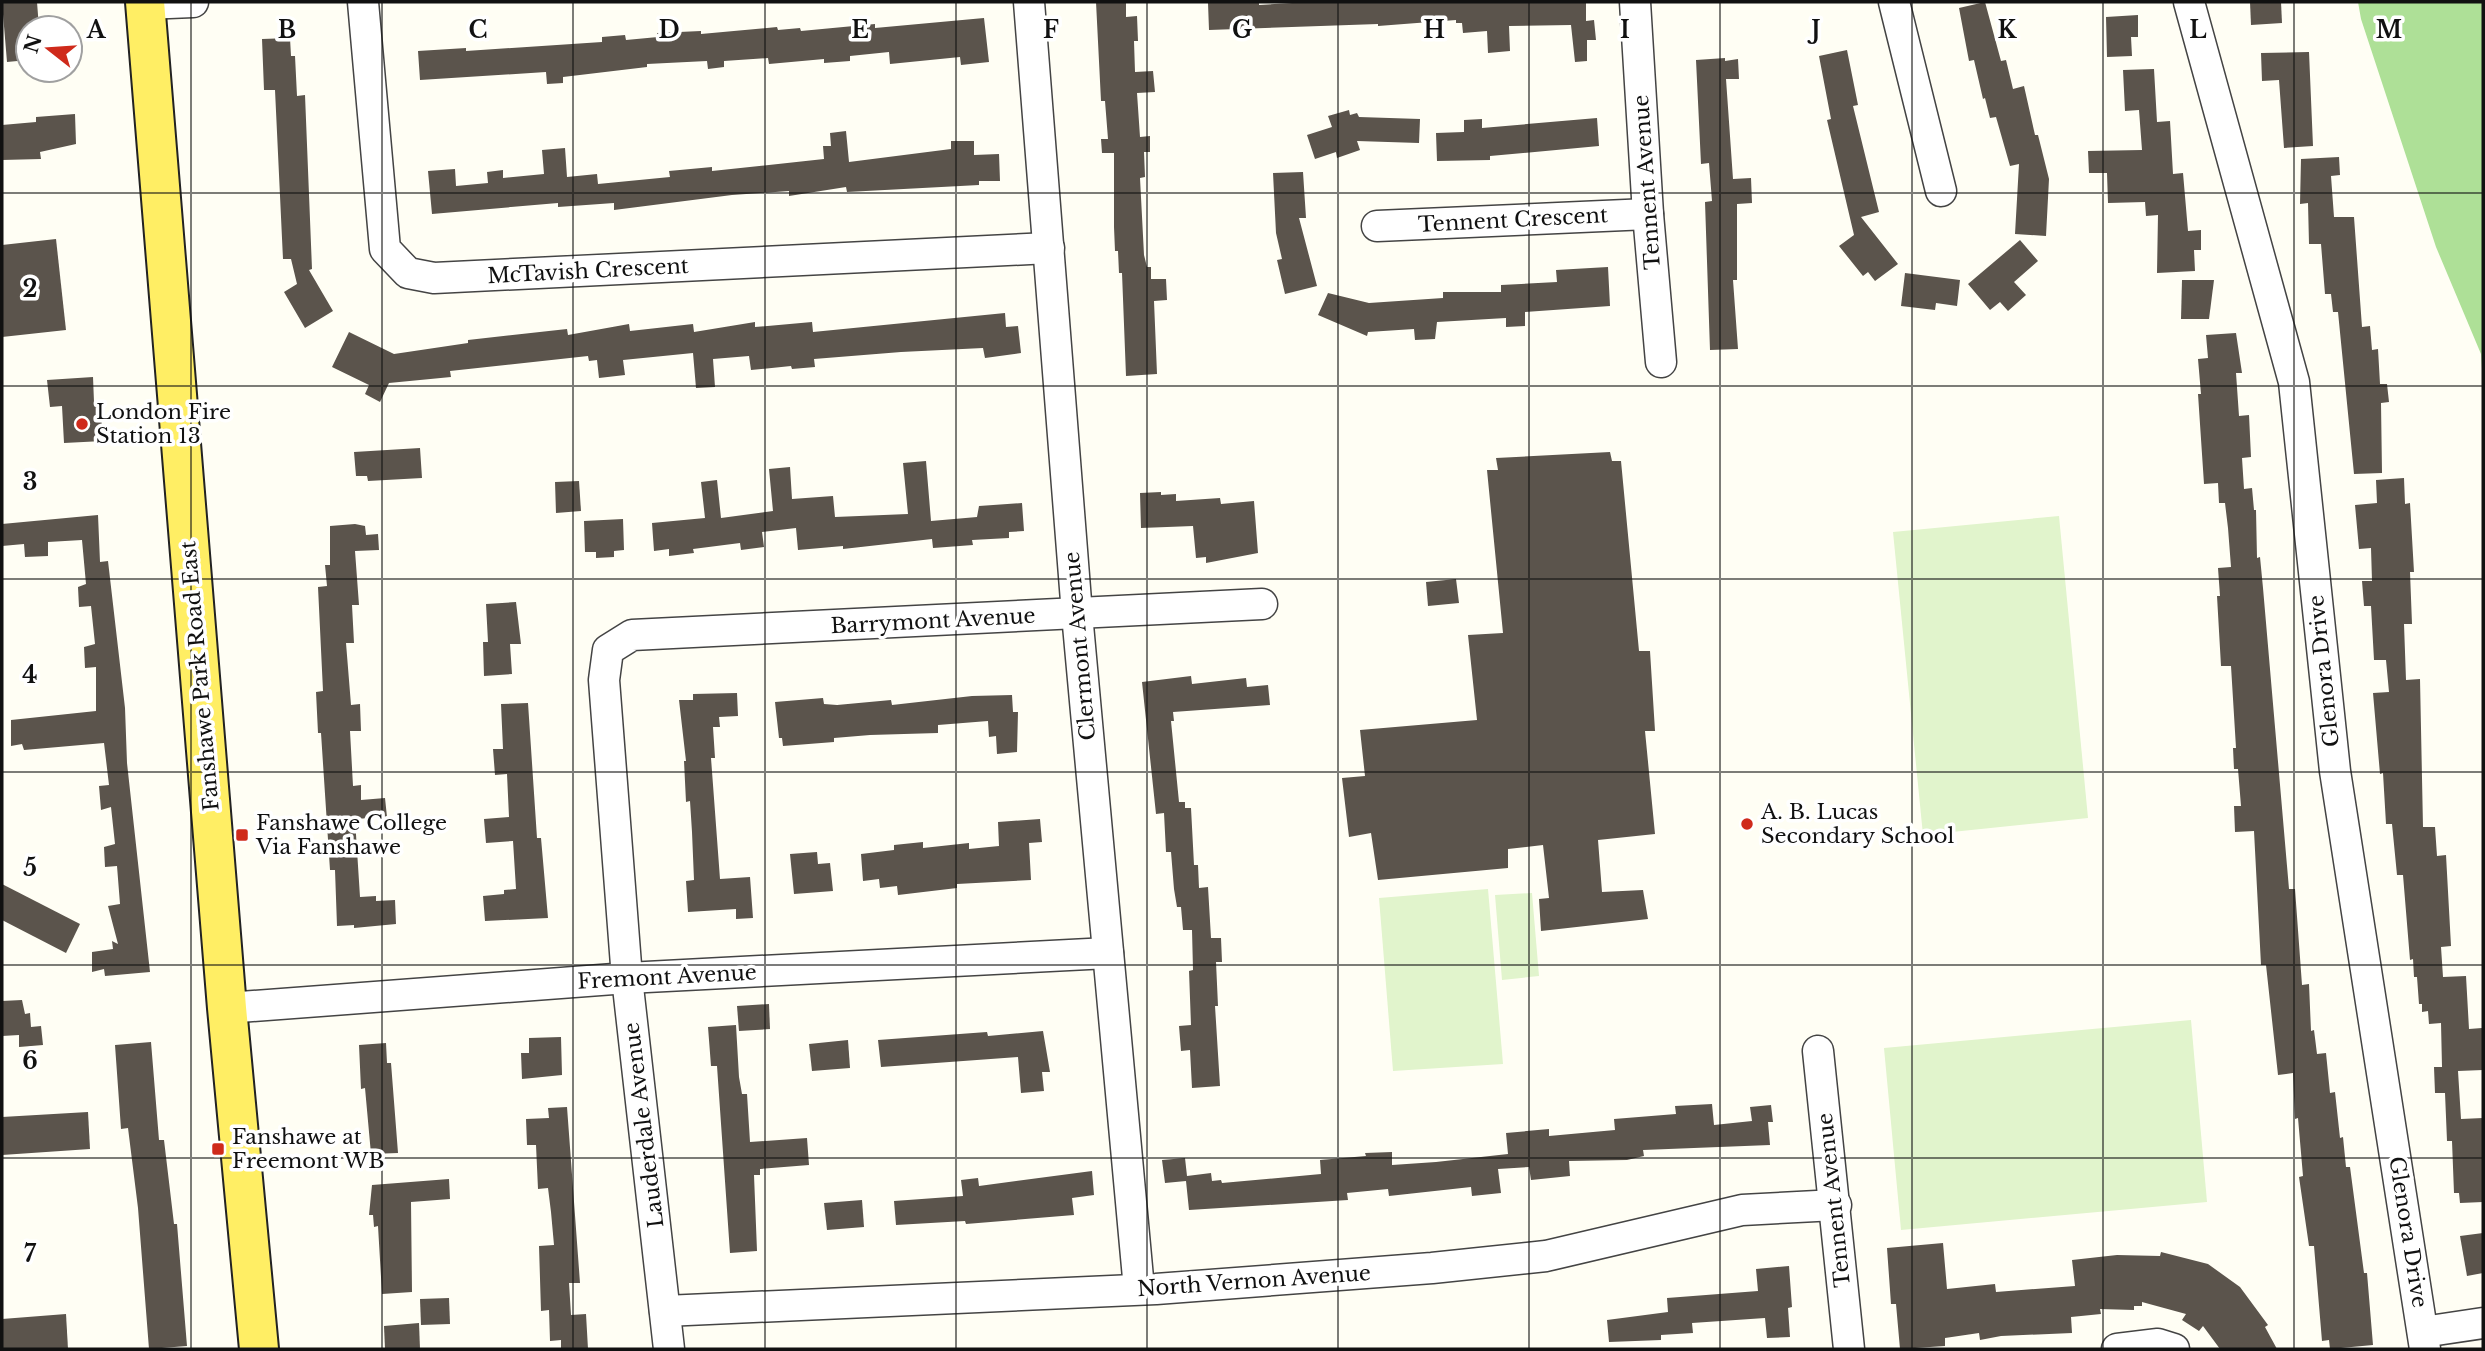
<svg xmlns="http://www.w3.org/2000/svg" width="2485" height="1351" font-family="'Libre Baskerville',serif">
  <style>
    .forest { fill: #aee097 }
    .pitch { fill: #e1f4cc }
    .building { fill: #5b544c }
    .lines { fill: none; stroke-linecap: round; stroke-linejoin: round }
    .minor-casing { stroke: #444; stroke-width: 33 }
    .major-casing { stroke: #222; stroke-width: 42 }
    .minor { stroke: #fff; stroke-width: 30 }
    .major { stroke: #ffee64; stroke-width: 38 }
    .grid { fill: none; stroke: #111; stroke-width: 2; stroke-opacity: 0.55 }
    .poi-dot { fill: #cf2a1b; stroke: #fff; stroke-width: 2.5 }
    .labels { text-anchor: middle; stroke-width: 7; stroke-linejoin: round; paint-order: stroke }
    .street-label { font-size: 21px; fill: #111; stroke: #fff }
    .poi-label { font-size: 21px; fill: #111; stroke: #fff; text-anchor: start }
    .grid-label { font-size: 23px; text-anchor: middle; font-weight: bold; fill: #111; stroke: #fff; stroke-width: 7; stroke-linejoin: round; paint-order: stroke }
  </style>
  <rect width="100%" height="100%" fill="#fffef4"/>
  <!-- forest -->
  <path class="forest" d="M2358 2H2483V384L2481 354 2436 247 2361 19Z"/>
  <!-- pitch -->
  <g class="pitch">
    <path d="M2059 516 2088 818 1923 835 1893 532Z"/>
    <path d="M1488 889 1503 1064 1393 1071 1379 898Z"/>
    <path d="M1532 893 1539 976 1502 980 1495 895Z"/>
    <path d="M2191 1020 2207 1202 1901 1230 1884 1048Z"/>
  </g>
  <!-- building -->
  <g class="building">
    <path d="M2 2H37L39 28H28V60L7 62Z"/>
    <path d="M1096 2H1126V17L1137 16 1138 41H1134L1135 72 1153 71 1155 92 1137 93 1140 137 1150 136V152H1144L1145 177 1140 178 1144 255 1147 267H1151V279H1166L1167 300 1154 301 1157 374 1126 376 1122 273H1119L1118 251H1115L1114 227V153H1102L1101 139H1108L1105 101H1101Z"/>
    <path d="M1259 2V5L1310 2H1586V21L1594 20 1596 40H1587V61L1575 62 1571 25 1509 26 1510 51 1488 53 1487 31 1463 33 1462 23H1456V20L1378 26V24L1209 30 1208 3Z"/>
    <path d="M1985 2 2001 61 2006 60 2013 89 2024 86 2035 135H2038L2049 179 2046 236 2015 234 2019 164 2010 166 1996 117 1990 118 1985 98 1983 99 1974 60 1969 61 1959 8Z"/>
    <path d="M2250 2H2281L2282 23 2251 25Z"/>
    <path d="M2138 15V37H2131L2132 56 2107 57 2106 17Z"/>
    <path d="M984 18 989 62 961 65 960 57 890 64 889 52 850 56V61L824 63V59L769 64 768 58 724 61V67L708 69 707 61 647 64V67L563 77V83L547 84 546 72 420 80 418 51 466 48V51L602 42V37L625 35 626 40 658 37 657 33 701 31V34L777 27 778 30 800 28 801 31 875 24V28Z"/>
    <path d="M290 38 291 56H295L297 96 305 95 312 269 309 270 333 311 305 328 284 292 297 284 291 259H283L275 90H264L262 39Z"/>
    <path d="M1847 50 1858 105 1853 106 1879 212 1861 217 1898 264 1875 281 1868 272 1863 276 1839 246 1854 235 1827 120 1831 119 1819 56Z"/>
    <path d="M2309 52 2313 146 2284 148 2279 80 2262 81 2261 53Z"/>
    <path d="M1725 58V61L1738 59 1739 79H1726L1733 179 1751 178 1752 203 1737 204V280H1733L1738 349 1710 350 1705 202 1712 201 1709 163 1701 164 1696 60Z"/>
    <path d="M2154 69 2157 122 2170 121 2173 174 2183 173 2188 231 2201 230V250H2194L2195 271 2157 273 2158 215 2146 216 2145 202 2108 203 2107 173H2089L2088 151 2142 150 2139 110 2125 111 2123 70Z"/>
    <path d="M1349 110 1350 115 1357 113 1359 117 1420 119 1419 143 1357 141 1360 150 1337 158 1336 152 1315 159 1307 135 1332 127 1328 116Z"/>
    <path d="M75 114 76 144 40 152 41 159 2 160V125L36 122V117Z"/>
    <path d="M1597 118 1599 146 1490 156V160L1437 161 1436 133 1464 132V120L1482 119V128Z"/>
    <path d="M846 131 849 162 951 149V141H974V155L999 154 1000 181H979V185L847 192 846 187 789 196V191L732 195 614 210V203L558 207V203L432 214 428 171 455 169 456 186 488 183 487 172 503 170V178L544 174 542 150 565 148 567 177 597 174 598 184 670 177 669 171 712 167V171L824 159 823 146H831L830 133Z"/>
    <path d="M2339 157 2340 175 2331 176 2334 217H2354L2362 327 2370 326 2372 350 2378 349 2380 384H2387L2389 402 2381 403 2382 473 2354 474 2338 312H2333L2331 294H2325L2321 244H2309L2308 203 2300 204 2301 159Z"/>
    <path d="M1303 172 1306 218H1299L1317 286 1285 294 1277 260 1282 259 1276 233 1273 173Z"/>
    <path d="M56 239 66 330 2 337V245Z"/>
    <path d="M2020 240 2038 261 2014 282 2026 295 2008 311 2000 302 1990 310 1968 284Z"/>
    <path d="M1608 267 1610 306 1525 312V326L1506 327V318L1437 322 1435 339 1415 340 1414 329 1368 332 1367 336 1318 315 1328 293 1369 303 1443 298V292H1501V285L1557 282 1556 270Z"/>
    <path d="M1905 273 1960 280 1957 306 1936 303 1935 310 1901 306Z"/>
    <path d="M2182 280H2214L2209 319H2181Z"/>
    <path d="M1005 313 1006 327 1018 326 1021 353 985 358 983 348 901 352 814 359 815 367 792 369 791 366 751 370 749 356 713 359 715 387 696 388 693 353 623 360 625 375 599 378 597 360 589 361 588 356 450 371 451 377 389 383 380 402 365 394 369 385 332 367 349 332 394 354 468 343V340L567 329 568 335 629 324 630 331 693 324 694 332 755 322V327L812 322 813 332Z"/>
    <path d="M2236 333 2242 373H2236L2239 416 2249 415 2251 457 2242 458 2244 489 2252 488 2254 510H2256L2257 558 2260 557 2263 588 2289 889H2295L2302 985 2309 984 2311 1031 2314 1030 2317 1054 2326 1053 2330 1093 2335 1092 2340 1138 2343 1137 2346 1167H2350L2364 1273H2367L2373 1345 2330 1349 2329 1340 2322 1341 2314 1246H2309L2299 1177 2303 1176 2298 1118 2295 1119 2293 1073 2278 1075 2266 965H2261L2254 831 2235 832 2234 806H2241L2238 769H2234L2233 748H2236L2231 666H2221L2217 596H2220L2218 568 2231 567 2228 528 2225 503H2219L2218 483 2204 484 2198 394H2201L2198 359 2208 358 2206 335Z"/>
    <path d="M93 377 94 402 100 401 103 441 64 443 62 406 50 407 47 380Z"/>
    <path d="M420 448 422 478 368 481 367 476H356L354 452Z"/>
    <path d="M1610 452 1612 461H1621L1639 651H1650L1655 731H1645L1655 834 1598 840 1602 892 1643 890 1648 919 1541 931 1539 899 1549 898 1543 845 1508 849V868L1378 880 1371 833 1349 837 1342 778 1365 776 1360 730 1477 720 1468 635 1503 633 1487 470H1498L1496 458Z"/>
    <path d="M926 461 931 521 977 517 979 506 1022 503 1024 531 1009 532V538L972 540 973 545 933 548 932 539 843 549V546L798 550 796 528 762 532 764 547 741 550 740 543 693 549 694 553 669 556V549L654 551 652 523 705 518 701 482 717 480 721 518 773 511 769 469 790 467 792 499 833 496 835 517 908 514 903 463Z"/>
    <path d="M2404 478 2405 504 2410 503 2414 572H2410L2412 624H2404L2406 680 2420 679 2423 827H2435L2437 856 2446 855 2451 946 2441 947 2443 977 2466 976 2469 1029 2482 1028 2483 1070 2458 1071 2461 1119 2483 1118V1202L2460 1203 2459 1193H2454L2452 1141H2447L2445 1093H2435L2434 1067H2442L2441 1023 2429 1024 2428 1011 2422 1012V1004H2419L2417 977H2414L2413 959 2410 960 2403 875H2397L2392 824H2386L2383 773 2380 774 2373 693 2389 692 2386 660H2374L2371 606H2364L2362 581H2372L2371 548 2359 549 2355 505 2377 503 2376 480Z"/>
    <path d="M579 481 581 511 556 513 555 482Z"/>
    <path d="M1161 492V495L1176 494V501L1220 498 1221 504 1254 501 1258 553 1206 563V557L1196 558 1193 526 1141 528 1140 493Z"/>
    <path d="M98 515 100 562 108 561 125 708 127 763 150 972 105 976 104 969 92 972V952L113 949 112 941 118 944 108 906 120 904 117 866 105 867 104 847 115 844 111 807 101 810 99 786 109 785 104 743 24 750 22 744 11 746V720L96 711V667L85 668 84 647 95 644 91 606 79 607 78 587 86 584 82 540 48 542V556L25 557 24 544 2 546V524Z"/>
    <path d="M623 519 624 550 614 551V557L596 558V552H585L584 521Z"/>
    <path d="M355 524 365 526 366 535 378 534 379 550 355 551 359 605H352L354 643H346L351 705 360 704 361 731H350L353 786 361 785V800L385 798 387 817 355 819 360 897 376 896V901L395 900 396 924 354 928V925L337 926 335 870H330L321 733H318L316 692 323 691 318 587 327 586 325 565H330V526Z"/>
    <path d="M1456 579 1459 603 1428 606 1426 582Z"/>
    <path d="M516 602 521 644H510L512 674 484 676 483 642H488L486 604Z"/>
    <path d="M1191 676 1192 684 1246 678 1247 687 1268 685 1270 705 1173 712 1174 721H1171L1179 802H1185V808H1191L1194 865H1198L1199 888 1208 887 1211 938H1221L1222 962H1216L1218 1006H1215L1220 1086 1192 1088 1190 1050 1181 1051 1179 1026 1191 1025 1189 971 1193 970 1192 930H1183L1181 907H1177L1174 889 1171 852H1166L1164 813 1156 814 1142 682Z"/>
    <path d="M737 693 738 716 719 717 720 727H713L715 758H711L720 879 750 877 753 918 736 919V909L688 912 686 881 694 880 692 832 690 801 686 802 684 761H686L679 700H693V694Z"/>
    <path d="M1012 695 1013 712H1018L1017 752 997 754 996 736 989 737 988 721 938 725V733L870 735 834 738V742L783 746 782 738H779L775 702 823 698 824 704 837 705 891 700 892 705 972 696Z"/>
    <path d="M528 703 537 838H541L548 918 485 921 483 896 504 894V890L516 889 513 841 486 843 484 819 509 817 507 774 495 775 493 749H503L501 704Z"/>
    <path d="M1040 819 1042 842 1029 843 1031 880 957 884V888L898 895 897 886 880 888 879 879 863 881 861 854 894 850V845L923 842V848L969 843V849L999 846 998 822Z"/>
    <path d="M817 852 818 864 830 863 833 891 794 894 790 854Z"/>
    <path d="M2 884 80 924 66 953 2 920Z"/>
    <path d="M22 1000 25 1014 30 1013 31 1027 41 1026 43 1045 19 1047V1035L2 1036V1001Z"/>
    <path d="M769 1004 770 1029 739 1031 737 1006Z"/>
    <path d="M736 1025 739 1077 742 1094H747L750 1142 807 1138 809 1165 760 1169V1175H754L757 1251 730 1253 717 1066H711L708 1027Z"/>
    <path d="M1043 1031 1050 1072H1042L1044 1091 1021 1093 1018 1057 881 1067 878 1040 987 1032 988 1036Z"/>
    <path d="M561 1037 562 1075 522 1079 521 1053H529V1038Z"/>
    <path d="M848 1040 850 1068 812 1071 809 1044Z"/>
    <path d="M151 1042 159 1140H164L174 1224H177L187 1346 149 1349 138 1208 128 1128 121 1129 115 1045Z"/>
    <path d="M386 1043 387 1063H391L398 1153 371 1154 365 1088 361 1089 359 1045Z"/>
    <path d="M1712 1104 1714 1125 1752 1121 1750 1107 1771 1105 1773 1122H1768L1770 1145 1643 1150 1644 1156 1627 1160 1569 1161 1570 1176 1531 1180 1529 1167 1498 1169 1501 1193 1472 1196 1471 1187 1389 1196 1388 1189 1347 1193 1348 1200 1189 1210 1186 1181 1165 1183 1162 1160 1185 1158 1187 1176 1211 1173 1212 1181 1221 1180 1222 1183 1321 1174 1320 1160 1366 1156 1365 1153 1392 1152V1165L1436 1162 1508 1154 1506 1133 1549 1129V1136L1615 1130 1614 1119 1676 1114 1675 1106Z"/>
    <path d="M567 1107 580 1283H569L571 1315 586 1314 588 1349H561V1340L550 1341 549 1310 541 1311 539 1246 554 1245 551 1212 548 1188 538 1189 536 1145H527L526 1119 549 1118 548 1108Z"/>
    <path d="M88 1112 90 1149 2 1155V1117Z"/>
    <path d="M1092 1171 1094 1195 1072 1198 1074 1215 966 1224 965 1221 896 1225 894 1201 963 1196 961 1180 978 1178 979 1186Z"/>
    <path d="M449 1179 450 1199 411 1202 412 1292 382 1294 378 1226 374 1227 373 1215H369L372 1185Z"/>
    <path d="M862 1200 864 1227 827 1230 824 1203Z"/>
    <path d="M2483 1233V1273L2467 1276 2460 1236Z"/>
    <path d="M1943 1243 1947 1289 1995 1284 1996 1292 2075 1286 2072 1260 2117 1255 2160 1256 2161 1252 2208 1264 2240 1287 2268 1325 2265 1327 2277 1349H2220L2203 1326 2199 1331 2182 1320 2186 1314 2142 1302V1306H2134V1310L2100 1309 2101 1314 2071 1317 2072 1333 2001 1336 1980 1340 1979 1333 1945 1338V1346L1900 1349 1896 1304H1891L1887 1248Z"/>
    <path d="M1789 1266 1792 1307 1788 1308 1790 1337 1767 1338 1765 1318 1692 1323 1693 1333 1661 1335V1340L1609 1342 1607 1320 1668 1312 1667 1298 1758 1291 1756 1269Z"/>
    <path d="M449 1298 450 1324 421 1325 420 1299Z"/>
    <path d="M66 1314 68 1349H2V1319Z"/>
    <path d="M419 1323 420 1349H385L384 1326Z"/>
  </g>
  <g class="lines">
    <defs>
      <g id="minor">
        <path d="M363 2 385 249 408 273 434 278 1049 248"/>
        <path d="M1029 2 1077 614 1139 1289"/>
        <path d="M1635 2 1648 214 1661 362"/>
        <path d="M1894 2 1941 191"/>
        <path d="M2189 2 2294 382 2335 771 2425 1349"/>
        <path d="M145 4 193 2"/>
        <path d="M1377 226 1648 214"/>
        <path d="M227 1008 627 978 1108 953"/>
        <path d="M1818 1051 1849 1349"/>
        <path d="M665 1311 1156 1289 1432 1268 1546 1256 1742 1210 1836 1205"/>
        <path d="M2423 1332 2483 1323"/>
        <path d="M669 1349 627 978 604 680 608 650 632 635 1262 604"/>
        <path d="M2117 1349 2158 1344 2174 1349"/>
      </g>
      <path id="major" d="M145 2 227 1008 259 1349"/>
    </defs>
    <!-- minor casing -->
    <use href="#minor" class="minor-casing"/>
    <!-- major casing -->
    <use href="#major" class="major-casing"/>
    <!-- minor -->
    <use href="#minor" class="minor"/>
    <!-- major -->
    <use href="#major" class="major"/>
  </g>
  <!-- grid -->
  <path class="grid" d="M191 2V1349M382 2V1349M573 2V1349M765 2V1349M956 2V1349M1147 2V1349M1338 2V1349M1529 2V1349M1720 2V1349M1912 2V1349M2103 2V1349M2294 2V1349M2 193H2483M2 386H2483M2 579H2483M2 772H2483M2 965H2483M2 1158H2483"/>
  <!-- markers -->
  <g class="poi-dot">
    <circle cx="82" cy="424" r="7"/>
    <circle cx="1747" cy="824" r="7"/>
    <rect x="235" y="828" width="14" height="14" rx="3.5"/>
    <rect x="211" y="1142" width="14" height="14" rx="3.5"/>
  </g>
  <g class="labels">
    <!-- street labels -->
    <g class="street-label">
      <text transform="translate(1647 182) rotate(-94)" y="7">Tennent Avenue</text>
      <text transform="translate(1513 220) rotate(-3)" y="7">Tennent Crescent</text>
      <text transform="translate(588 271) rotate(-3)" y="7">McTavish Crescent</text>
      <text transform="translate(933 621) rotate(-3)" y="7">Barrymont Avenue</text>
      <text transform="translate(1080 646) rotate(-95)" y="7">Clermont Avenue</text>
      <text transform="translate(2324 671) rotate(-96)" y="7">Glenora Drive</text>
      <text transform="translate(200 676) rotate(-95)" y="7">Fanshawe Park Road East</text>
      <text transform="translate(667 977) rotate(-3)" y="7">Fremont Avenue</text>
      <text transform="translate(644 1125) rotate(-97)" y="7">Lauderdale Avenue</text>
      <text transform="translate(1834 1200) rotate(-96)" y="7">Tennent Avenue</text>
      <text transform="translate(2408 1232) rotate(81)" y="7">Glenora Drive</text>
      <text transform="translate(1254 1281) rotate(-4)" y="7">North Vernon Avenue</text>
    </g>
    <!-- poi labels -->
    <g class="poi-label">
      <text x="96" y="419">London Fire<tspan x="96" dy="24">Station 13</tspan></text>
      <text x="1761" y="819">A. B. Lucas<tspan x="1761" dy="24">Secondary School</tspan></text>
      <text x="256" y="830">Fanshawe College<tspan x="256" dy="24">Via Fanshawe</tspan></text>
      <text x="232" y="1144">Fanshawe at<tspan x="232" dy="24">Freemont WB</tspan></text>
    </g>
  </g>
  <g class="grid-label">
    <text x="96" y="38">A</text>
    <text x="287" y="38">B</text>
    <text x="478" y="38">C</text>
    <text x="669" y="38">D</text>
    <text x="860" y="38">E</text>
    <text x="1051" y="38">F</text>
    <text x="1242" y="38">G</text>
    <text x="1434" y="38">H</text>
    <text x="1625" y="38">I</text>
    <text x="1816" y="38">J</text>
    <text x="2007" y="38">K</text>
    <text x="2198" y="38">L</text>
    <text x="2389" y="38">M</text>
    <text x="30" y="297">2</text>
    <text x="30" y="490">3</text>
    <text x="30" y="683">4</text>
    <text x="30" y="876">5</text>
    <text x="30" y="1069">6</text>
    <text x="30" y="1262">7</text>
  </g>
  <!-- border -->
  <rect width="2485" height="1351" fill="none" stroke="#111111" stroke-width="7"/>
  <!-- north arrow -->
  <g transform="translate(49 49) rotate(287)"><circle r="33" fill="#ffffff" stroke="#a0a0a0" stroke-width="2"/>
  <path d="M0-5L12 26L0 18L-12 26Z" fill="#cf2a1b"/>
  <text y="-10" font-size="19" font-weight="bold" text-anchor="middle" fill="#111111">N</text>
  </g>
</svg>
